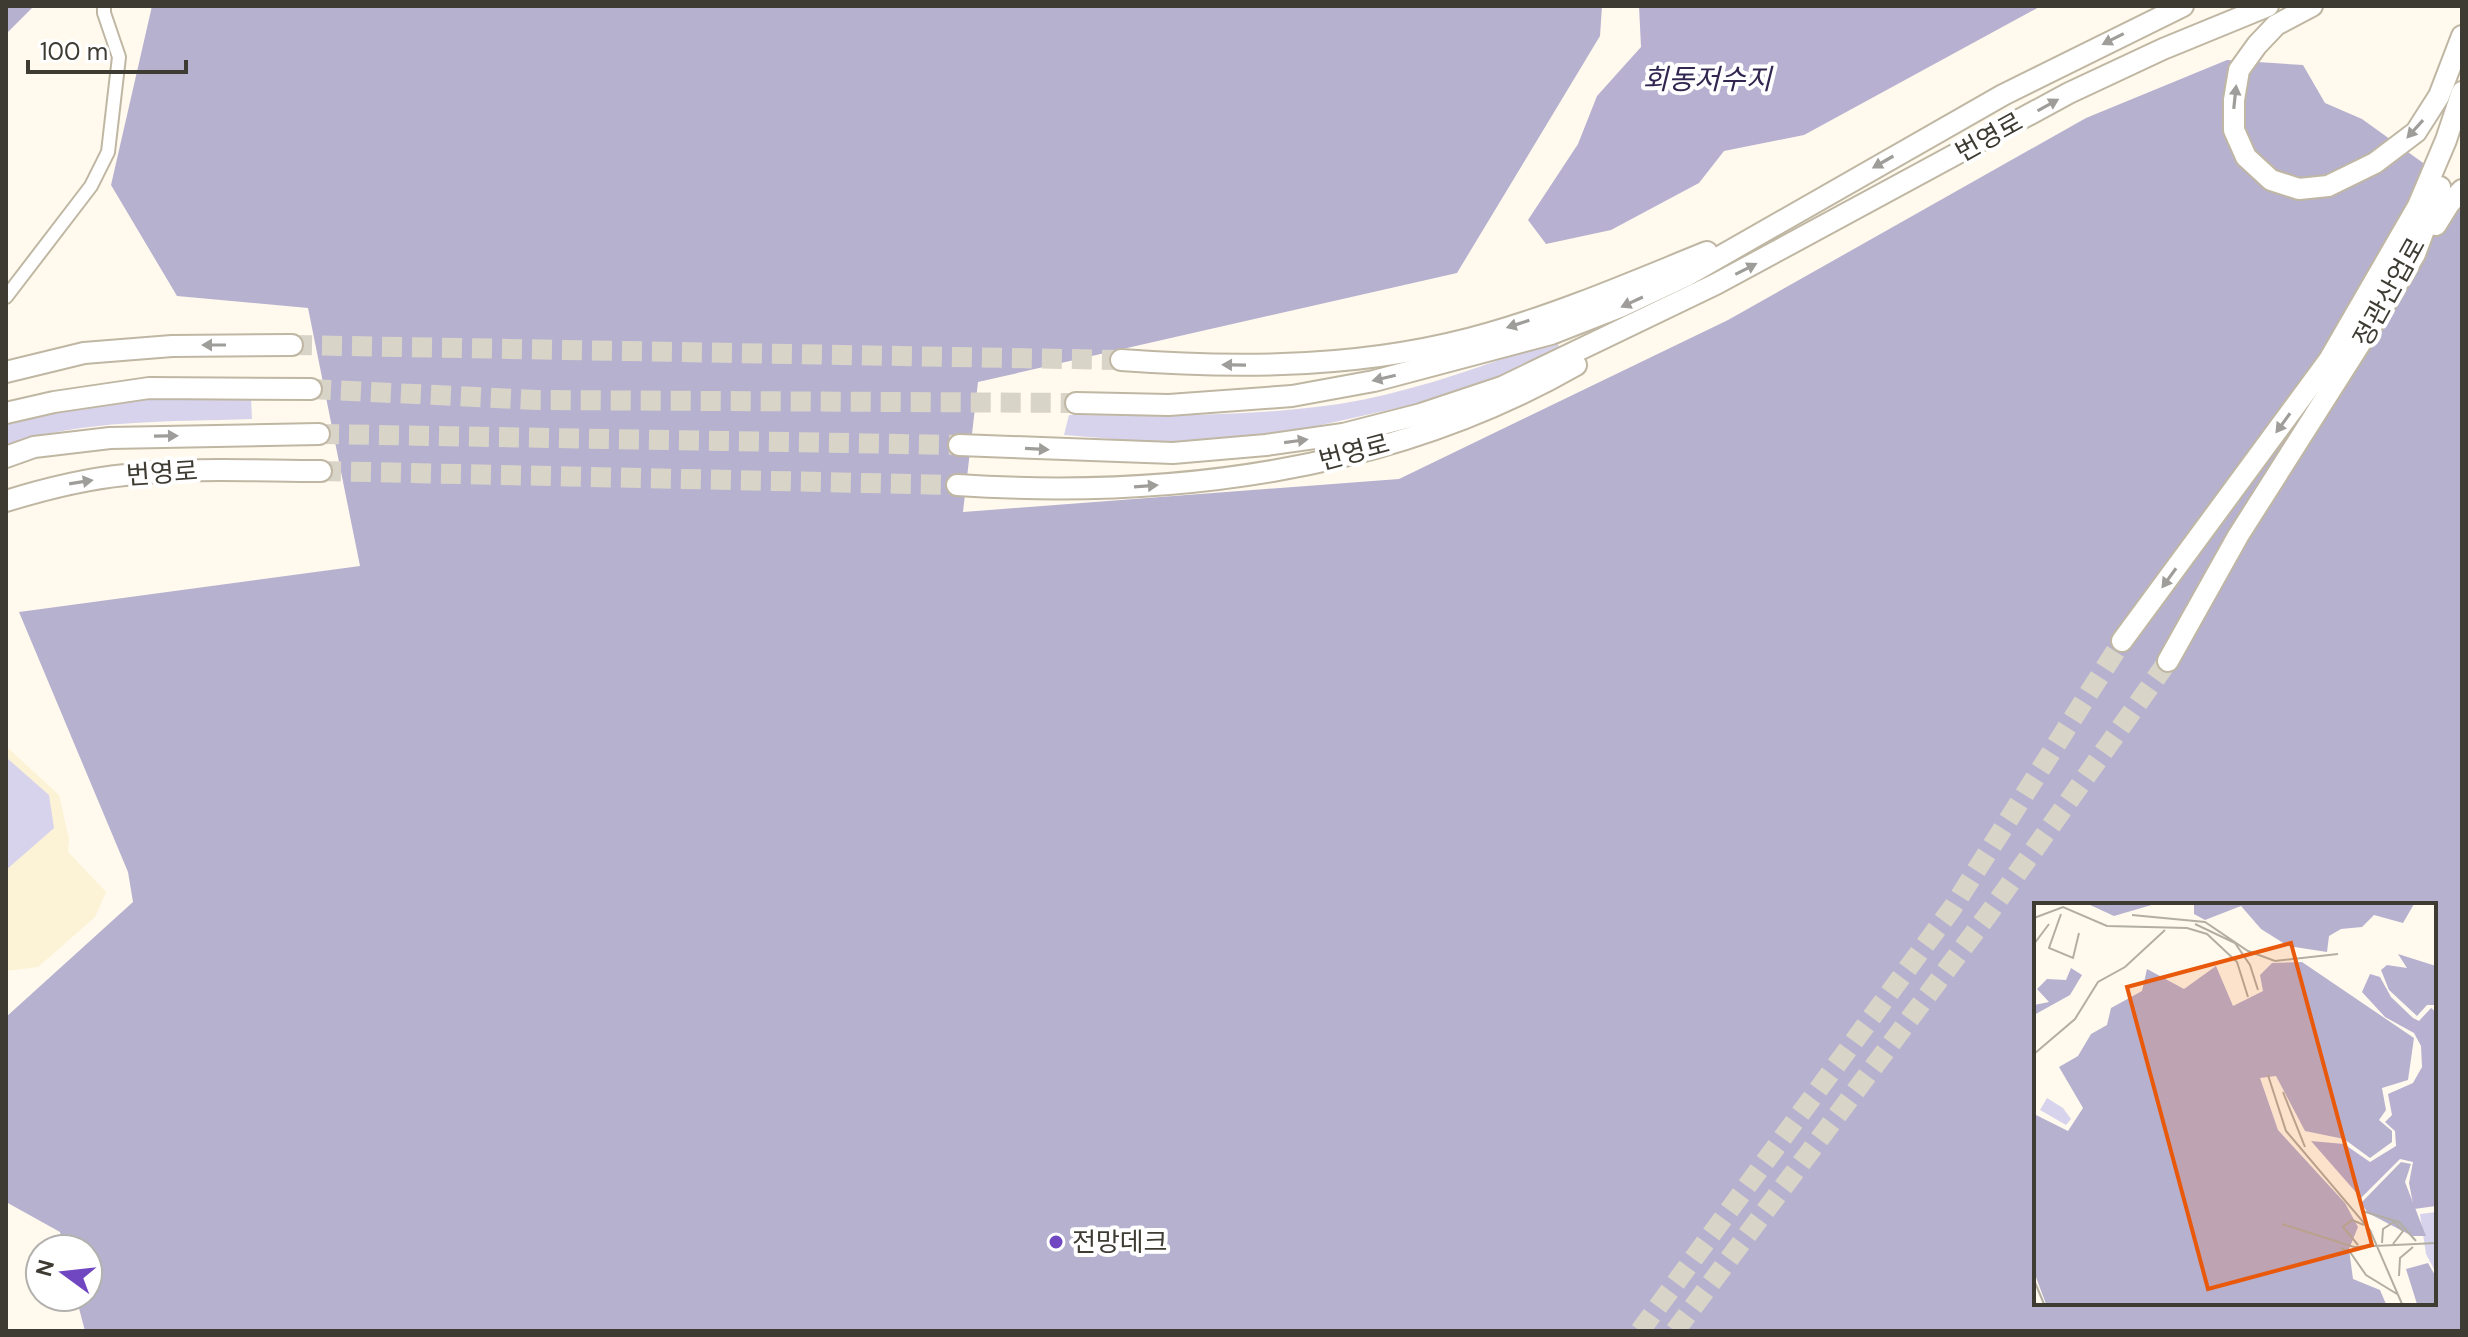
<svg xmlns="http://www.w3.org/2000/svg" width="2468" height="1337" font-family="'DM Sans','Noto Sans KR',sans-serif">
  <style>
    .built { fill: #fcf2d5 }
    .green { fill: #d8d3ec }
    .forest { fill: #b7b1d0; fill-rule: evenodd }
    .water { fill: #b7b0d0 }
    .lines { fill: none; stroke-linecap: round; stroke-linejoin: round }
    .trunk-tunnel { stroke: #d8d4c8; stroke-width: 20; stroke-dasharray: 20 10; stroke-linecap: butt }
    .minor-casing { stroke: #bfb7a3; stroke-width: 16 }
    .trunk-casing { stroke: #bfb7a3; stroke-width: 24 }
    .minor { stroke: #fff; stroke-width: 12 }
    .trunk { stroke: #fff; stroke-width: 20 }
    .oneway { fill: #9e9d99 }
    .poi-dot { fill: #7047c0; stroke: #fff; stroke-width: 3 }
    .labels { text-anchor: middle; stroke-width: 8; stroke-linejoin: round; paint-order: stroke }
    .street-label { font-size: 26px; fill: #3e3b33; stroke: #fff }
    .poi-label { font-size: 26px; fill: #3e3b33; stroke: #fff; text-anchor: start }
    .water-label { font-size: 28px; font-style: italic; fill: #322651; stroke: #fff }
    .inset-road { fill: none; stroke: #b2aea3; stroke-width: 2 }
    .view { fill: #e8590c; fill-opacity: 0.15; stroke: #e8590c; stroke-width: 4 }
    .inset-edge { fill: none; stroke: #3e3b33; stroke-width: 4 }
  </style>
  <rect width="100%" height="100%" fill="#fffaed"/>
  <!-- built -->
  <path class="built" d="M9 749 59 795 69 839 68 852 106 892 95 917 38 967 6 971V751Z"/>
  <!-- green -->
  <g class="green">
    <path d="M1556 339 1560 349 1487 381 1429 401 1290 432 1229 439 1151 442 1064 435 1069 415C1159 416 1250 417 1339 404 1413 392 1487 365 1556 339Z"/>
    <path d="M162 395 251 397 252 419C170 422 84 419 6 445V425L34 415Z"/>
    <path d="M8 759 49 795 54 828 6 870Z"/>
  </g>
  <!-- forest -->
  <g class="forest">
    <path d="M6 6H34L6 34Z"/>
    <path d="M152 6H1602L1600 36 1457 273 978 382 963 512 1399 479 1728 320 2086 118 2227 60 2303 65 2325 103 2362 119 2451 183 2462 185V1331H85L76 1297H88V1249H64L60 1232 6 1202V1017L133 902 128 872 19 612 360 566 308 308 177 296 111 185ZM2036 905H2434V1303H2036Z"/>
  </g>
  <!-- water -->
  <path class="water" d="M1639 6H2041L1804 135 1724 151 1699 183 1611 230 1546 244 1528 220 1578 144 1597 96 1641 47Z"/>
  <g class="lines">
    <!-- trunk-tunnel -->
    <g class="trunk-tunnel">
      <path d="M292 345 1121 360"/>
      <path d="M311 389 537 400 1076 403"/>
      <path d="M319 434 959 445"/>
      <path d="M321 471 957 485"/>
      <path d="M1640 1331 1953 907 2122 641"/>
      <path d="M1675 1331 1987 916 2168 661"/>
    </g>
    <defs>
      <path id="minor" d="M6 297 91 186 108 152 119 57 104 13V6"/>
      <g id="trunk">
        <path d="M2312 6 2276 25 2257 45 2239 70 2234 100V130L2246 157 2271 180 2299 189 2328 186 2375 163 2416 132 2439 96 2462 36"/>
        <path d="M2436 225 2449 204 2462 190"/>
        <path d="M1121 360C1244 369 1370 368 1490 333 1564 312 1635 281 1707 252"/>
        <path d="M6 372 84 353 172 346 292 345"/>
        <path d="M1076 403 1169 405 1292 396 1374 381 1551 334 1620 307 1686 276 2003 95 2183 6"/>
        <path d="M6 413 54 402 149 388 311 389"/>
        <path d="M959 445 1173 453 1266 445 1343 434 1421 414 1502 387 1716 284 2069 93 2163 49 2268 6"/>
        <path d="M6 457 34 447 110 438 319 434"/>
        <path d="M957 485C1169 499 1389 472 1576 365"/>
        <path d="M6 501C45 489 84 479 125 475 190 467 256 471 321 471"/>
        <path d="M2122 641 2329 360 2418 206 2446 140 2462 92"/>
        <path d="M2168 661 2238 536 2379 314 2415 254 2440 187"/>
      </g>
    </defs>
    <!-- minor casing -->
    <use href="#minor" class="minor-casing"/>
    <!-- trunk casing -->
    <use href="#trunk" class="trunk-casing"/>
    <!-- minor -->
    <use href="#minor" class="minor"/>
    <!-- trunk -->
    <use href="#trunk" class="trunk"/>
  </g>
  <!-- one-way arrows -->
  <defs><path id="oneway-solid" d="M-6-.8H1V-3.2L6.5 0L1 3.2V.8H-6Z" transform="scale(2)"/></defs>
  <g class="oneway">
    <use href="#oneway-solid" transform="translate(2113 39) rotate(153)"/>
    <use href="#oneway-solid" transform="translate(2235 97) rotate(-84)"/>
    <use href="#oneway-solid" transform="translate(2048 105) rotate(-29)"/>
    <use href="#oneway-solid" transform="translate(2415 129) rotate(132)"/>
    <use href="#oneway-solid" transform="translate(1883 162) rotate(150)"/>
    <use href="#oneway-solid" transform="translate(1746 269) rotate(-27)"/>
    <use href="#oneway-solid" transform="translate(1632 302) rotate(155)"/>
    <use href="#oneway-solid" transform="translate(1518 324) rotate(162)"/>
    <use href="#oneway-solid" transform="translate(214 345) rotate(180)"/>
    <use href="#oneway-solid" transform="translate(1234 365) rotate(-179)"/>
    <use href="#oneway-solid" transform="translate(1384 378) rotate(167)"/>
    <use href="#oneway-solid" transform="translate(2283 423) rotate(126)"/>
    <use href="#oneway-solid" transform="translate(166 436) rotate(-1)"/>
    <use href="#oneway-solid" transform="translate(1296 441) rotate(-8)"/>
    <use href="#oneway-solid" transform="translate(1037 449) rotate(3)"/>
    <use href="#oneway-solid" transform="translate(81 482) rotate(-9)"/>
    <use href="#oneway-solid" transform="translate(1146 486) rotate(-4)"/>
    <use href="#oneway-solid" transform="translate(2169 578) rotate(126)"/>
  </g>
  <!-- markers -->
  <circle class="poi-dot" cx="1056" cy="1242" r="8"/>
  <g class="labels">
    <!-- street labels -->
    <g class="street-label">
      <text transform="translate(1989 137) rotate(-29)" y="9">번영로</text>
      <text transform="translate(2389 292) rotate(-61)" y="9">정관산업로</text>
      <text transform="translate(1354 452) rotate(-15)" y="9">번영로</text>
      <text transform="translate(162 473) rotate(-4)" y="9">번영로</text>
    </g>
    <!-- poi labels -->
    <g class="poi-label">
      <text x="1072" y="1251">전망데크</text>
    </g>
    <!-- water labels -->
    <g class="water-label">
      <text x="1707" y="89">회동저수지</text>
    </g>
  </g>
  <!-- overview -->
  <g transform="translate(2034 903)">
    <rect width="402" height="402" fill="#fffaed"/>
    <path d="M13 195 29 205 37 216 32 222 6 207ZM402 309V370L392 351 386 311Z" fill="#d8d3ec"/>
    <path d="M54 1H121L80 13ZM160 1H380L369 20 340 12 328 24 307 26 295 33 293 49 254 43 227 26 207 3 171 17 160 11ZM364 51 402 63V102H393L383 113 355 87 347 67 353 62 373 65ZM268 59 380 135 374 177 348 185 352 207 345 217 358 228V239L336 255 310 236 271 228 242 173 226 175 244 227 311 300 324 324 315 346 319 376 346 387 352 401H12L0 369V211L34 228 49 205 25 164 44 153 57 131 73 122 77 105 108 88 113 66 150 86 182 63 199 103 229 88 226 72 238 60ZM37 65 48 72 36 92 0 112V102L15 99 3 86 13 76 32 77ZM367 259 377 261 371 279 392 333H378L334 310 327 300ZM394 360 402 374V401H383L372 366Z" fill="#b7b1d0"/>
    <path d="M336 71 346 74 357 94 379 115 385 118 397 105 402 109V303L380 306 375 280 379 259 366 256 327 295 277 238 310 241 336 259 362 243 361 228 351 219 358 212 354 191 379 180 388 164 387 143 380 130 351 114 328 89Z" fill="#b7b0d0"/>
    <path class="inset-road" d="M27 11 15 45 39 55 45 30M98 12 171 19 214 48 241 58 304 51M0 15 29 4 73 23 153 25 173 31 203 59 214 94M161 21 201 40 216 62 224 87M0 41 15 21M0 151 41 116 64 79 91 64 131 27M234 172 252 228 336 327 368 401M249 189 271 244M328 308 365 319 382 338M248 321 320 344 402 340M348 340 349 326 360 319 369 328 359 341M324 342 309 324 318 317 330 322M307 345 316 349 332 372 363 391M365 373 366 355 379 344M0 377 10 401"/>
    <path class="view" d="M257 40 338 342 174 386 93 84Z"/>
    <rect width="402" height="402" class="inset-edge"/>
  </g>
  <!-- border -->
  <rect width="2468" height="1337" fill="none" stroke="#3e3b33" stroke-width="16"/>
  <!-- north arrow -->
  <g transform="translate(64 1273) rotate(285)"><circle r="38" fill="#ffffff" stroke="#b2b1ad" stroke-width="2"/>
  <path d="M0-6L14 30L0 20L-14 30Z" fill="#7047c0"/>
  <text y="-12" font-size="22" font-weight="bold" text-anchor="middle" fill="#3e3b33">N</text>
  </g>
  <!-- scale -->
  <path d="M28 60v12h158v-12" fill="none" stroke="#3e3b33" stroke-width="4"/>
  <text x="40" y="60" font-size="24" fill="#3e3b33" stroke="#ffffff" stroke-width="6" paint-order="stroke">100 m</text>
</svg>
